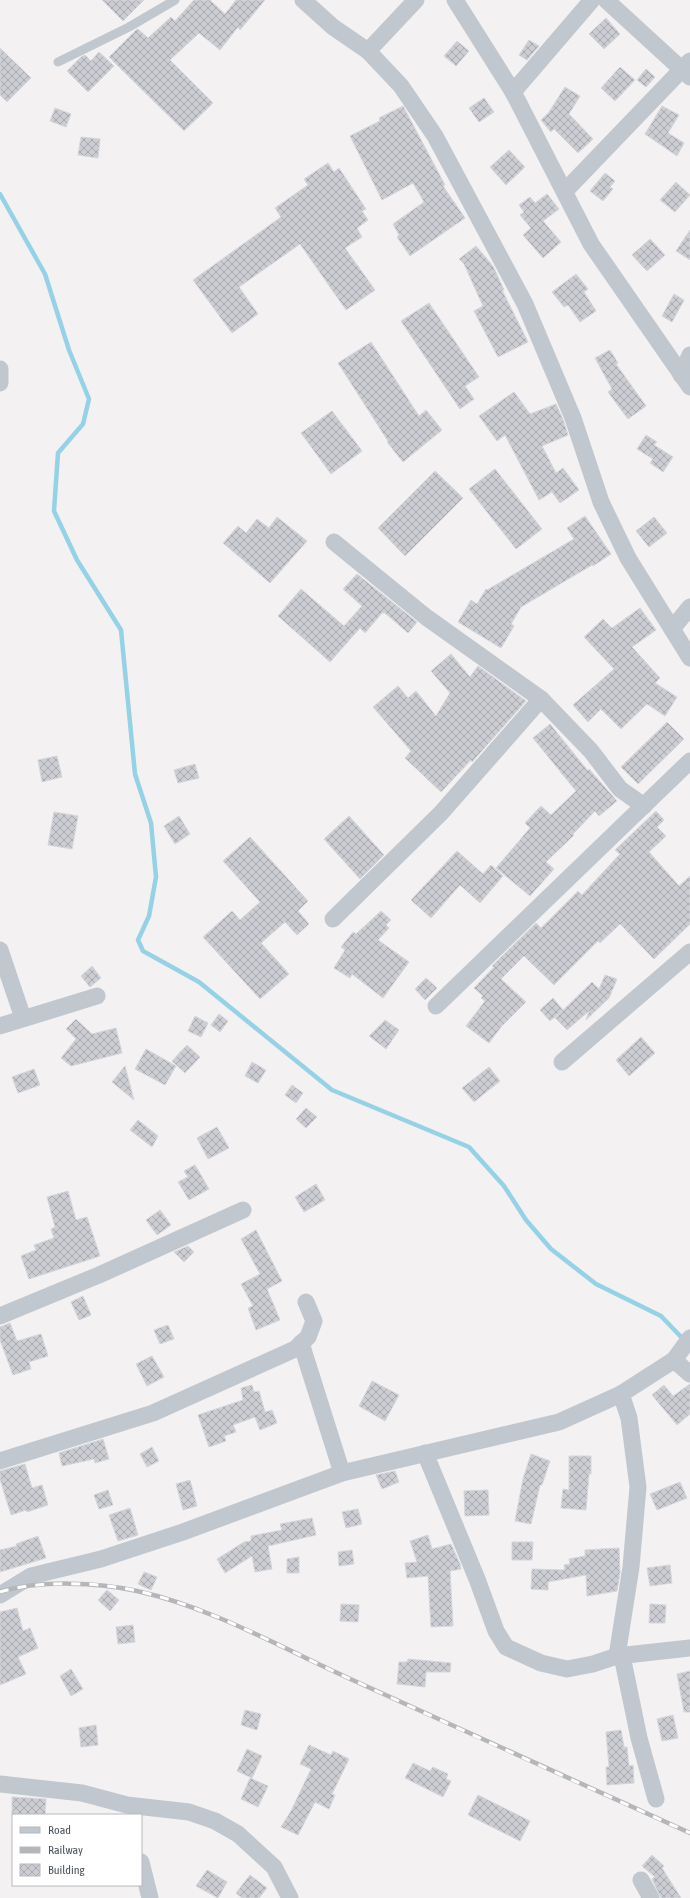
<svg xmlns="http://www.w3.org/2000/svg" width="690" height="1898" font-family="'Asap Condensed',sans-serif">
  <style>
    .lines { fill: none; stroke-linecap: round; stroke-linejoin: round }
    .stream { stroke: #95d2e5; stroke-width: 4.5 }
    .building { fill: url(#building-cross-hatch); stroke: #d5d7dc }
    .service { stroke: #c0c7ce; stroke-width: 9 }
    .minor { stroke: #c0c7ce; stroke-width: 17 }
    .rail-casing { stroke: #b4b6ba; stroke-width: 4.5 }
    .rail { stroke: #fff; stroke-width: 3; stroke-dasharray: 9; stroke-linecap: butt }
  </style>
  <defs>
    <pattern id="building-cross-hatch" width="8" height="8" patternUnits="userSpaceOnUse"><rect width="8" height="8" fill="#cbcdd3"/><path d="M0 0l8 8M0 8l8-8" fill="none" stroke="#a7a9ae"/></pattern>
  </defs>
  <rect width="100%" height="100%" fill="#f3f1f1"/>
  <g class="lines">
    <!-- stream -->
    <path class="stream" d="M0 194 45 274 69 350 89 399 83 424 58 453 54 511 77 560 121 630 135 774 151 823 156 877 149 916 138 940 143 951 199 982 332 1090 469 1147 504 1186 526 1220 551 1249 596 1284 661 1316 684 1340"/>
  </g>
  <!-- building -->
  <g class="building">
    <path d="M102 0H144L123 21Z"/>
    <path d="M194 0H210L225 14 236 0H265L240 30 238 27 220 50 199 33 170 60 213 103 184 131 109 57 136 30 138 29 148 38 171 17 175 21Z"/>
    <path d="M606 18 620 34 604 49 589 34Z"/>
    <path d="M529 40 539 46 527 60 519 55Z"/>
    <path d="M457 41 469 51 456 66 444 56Z"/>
    <path d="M0 48 31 78 7 102 0 95Z"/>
    <path d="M99 52 114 66 88 92 67 71 81 57 85 55 91 61Z"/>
    <path d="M620 67 635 80 615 101 601 88Z"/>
    <path d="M646 69 655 77 646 87 637 80Z"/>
    <path d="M565 87 580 96 569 114 593 139 578 153 554 129 551 132 541 120 549 112Z"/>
    <path d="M484 98 494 112 479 122 469 108Z"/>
    <path d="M403 106 445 185 443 186 465 218 410 256 397 237 399 235 393 224 424 202 413 183 382 200 350 136 380 121 379 118Z"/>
    <path d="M662 106 679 115 668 133 684 143 677 156 645 134Z"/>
    <path d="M55 108 71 114 66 127 50 121Z"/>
    <path d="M81 137 100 139 98 158 78 155Z"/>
    <path d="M509 150 525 167 506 185 490 167Z"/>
    <path d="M328 163 334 172 339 168 366 209 362 211 368 220 357 228 362 237 345 248 375 290 346 310 300 244 239 287 258 314 232 333 193 280 281 217 275 208 308 185 304 179Z"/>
    <path d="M605 173 615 181 610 187 613 189 603 201 590 191Z"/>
    <path d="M676 182 690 195 675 212 660 200Z"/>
    <path d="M547 194 559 209 543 221 561 242 543 258 523 235 531 228 520 215 524 212 519 205 530 197 535 203Z"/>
    <path d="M690 230V260L676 251Z"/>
    <path d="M650 239 665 255 647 271 632 255Z"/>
    <path d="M476 246 493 266 504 290H502L528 342 498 357 474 311 483 306 464 264 459 259Z"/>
    <path d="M576 274 588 289 584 292 596 311 580 322 568 305 564 307 552 292Z"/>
    <path d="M674 294 684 300 672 322 662 316Z"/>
    <path d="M429 303 479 377 465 386 474 399 460 409 401 321Z"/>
    <path d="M371 342 419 416 426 410 442 430 403 462 387 442 388 441 338 363Z"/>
    <path d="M610 350 618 363 616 364 646 406 628 419 608 392 612 389 595 358Z"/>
    <path d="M514 392 530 414 556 404 564 422 568 435 542 446 556 473 563 468 579 490 560 503 552 492 539 500 505 435 497 441 479 416Z"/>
    <path d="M332 411 362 451 331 474 301 433Z"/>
    <path d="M646 435 657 442 654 445 673 457 663 472 650 463 653 459 637 449Z"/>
    <path d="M495 469 542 529 516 549 469 489Z"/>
    <path d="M435 471 463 498 405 556 378 528Z"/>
    <path d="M585 516 611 554 593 566 592 565 521 607 511 624 514 626 501 648 458 622 471 600 477 604 486 589 487 590 574 539 567 528Z"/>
    <path d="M277 517 307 541 270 583 223 543 238 526 246 533 257 519 269 528Z"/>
    <path d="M654 517 667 533 649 547 636 531Z"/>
    <path d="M357 574 417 622 408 633 385 613H382L365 633 360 628 330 662 278 616 301 589 344 626 362 606 343 589Z"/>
    <path d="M640 608 656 630 632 647 660 678 655 683 677 697 665 716 647 704 621 729 601 709 588 722 573 705 614 669 584 637 603 619 612 628Z"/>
    <path d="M451 654 470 677 478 666 526 701 472 762 471 760 441 792 405 758 411 751 373 707 398 686 408 698 416 691 436 716 450 693 431 671Z"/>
    <path d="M667 722 684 739 638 784 621 767Z"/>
    <path d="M550 724 588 771 589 769 617 801 599 816 595 811 573 834 574 835 546 862 554 869 530 896 496 868 530 828 525 823 541 806 551 815 576 791 533 738Z"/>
    <path d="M57 756 62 777 42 782 38 760Z"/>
    <path d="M195 764 199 778 178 783 174 770Z"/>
    <path d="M656 811 664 820 657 827 666 836 649 852 679 886 690 876V924L654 959 620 924 600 943 598 941 554 985 524 956 501 979 526 1002 501 1027 489 1043 466 1026 485 1001 481 998 483 996 474 988 494 967 492 966 536 923 541 928 578 891 582 895 620 854 615 850Z"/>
    <path d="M54 812 78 816 72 849 48 845Z"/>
    <path d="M179 816 190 834 175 844 164 826Z"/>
    <path d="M349 816 384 855 360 879 324 839Z"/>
    <path d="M250 837 308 901 298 911 309 924 297 935 285 922 261 943 289 974 260 999 203 937 232 911 240 920 260 902 223 861Z"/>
    <path d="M457 851 483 874 491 865 503 876 480 903 460 885 431 918 411 900Z"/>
    <path d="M381 911 391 920 386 925 389 928 378 940 409 962 383 998 352 974 350 978 334 968 345 950 341 947 353 932 356 934Z"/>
    <path d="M92 966 101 978 90 987 81 976Z"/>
    <path d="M605 975 617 979 609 998 586 1020 589 1011 567 1030 555 1018 592 982 599 989Z"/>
    <path d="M426 978 437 988 425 1000 415 989Z"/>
    <path d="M553 998 563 1010 550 1021 540 1010Z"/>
    <path d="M219 1014 228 1021 220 1032 211 1025Z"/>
    <path d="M195 1016 208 1023 201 1037 188 1031Z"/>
    <path d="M76 1019 92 1034 116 1028 122 1053 71 1066 61 1058 76 1039 66 1029Z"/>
    <path d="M385 1020 399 1030 386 1049 369 1036Z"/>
    <path d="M641 1037 655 1053 629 1076 616 1060Z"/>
    <path d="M187 1045 200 1057 185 1073 172 1061Z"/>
    <path d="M146 1049 176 1066 165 1085 135 1069Z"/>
    <path d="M252 1062 266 1070 258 1083 245 1076Z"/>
    <path d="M125 1066 134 1100 112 1082Z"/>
    <path d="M489 1067 500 1081 474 1102 462 1088Z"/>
    <path d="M34 1069 40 1085 18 1093 12 1077Z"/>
    <path d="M292 1085 303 1093 296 1103 285 1095Z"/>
    <path d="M306 1108 317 1117 306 1128 296 1119Z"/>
    <path d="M138 1120 158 1136 152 1147 130 1130Z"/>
    <path d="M217 1127 229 1148 208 1159 197 1138Z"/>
    <path d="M195 1165 209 1189 189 1200 178 1182 188 1177 184 1171Z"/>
    <path d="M316 1184 325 1200 304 1212 295 1197Z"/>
    <path d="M68 1191 76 1220 87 1217 100 1256 29 1279 21 1256 36 1250 34 1245 54 1238 51 1229 55 1227 47 1197Z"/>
    <path d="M160 1210 171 1225 157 1235 146 1220Z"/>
    <path d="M256 1230 282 1281 267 1289 280 1320 256 1330 248 1308 253 1306 241 1284 260 1274 241 1239Z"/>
    <path d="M188 1246 194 1252 184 1262 174 1252Z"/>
    <path d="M83 1296 91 1315 79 1320 71 1302Z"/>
    <path d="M10 1323 17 1341 41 1334 48 1356 29 1362 31 1369 13 1375 0 1340V1327Z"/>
    <path d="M168 1325 174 1339 160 1344 154 1330Z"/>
    <path d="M152 1356 164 1377 147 1386 136 1364Z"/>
    <path d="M372 1381 399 1395 385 1421 359 1406Z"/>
    <path d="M690 1384V1414L677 1425 652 1395 664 1385 673 1396Z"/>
    <path d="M252 1385 254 1392 259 1391 265 1412 272 1410 277 1423 260 1430 255 1417 233 1425 236 1432 224 1436 226 1441 209 1447 198 1415 243 1400 241 1388Z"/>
    <path d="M103 1439 109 1459 95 1463 94 1459 62 1466 59 1453Z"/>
    <path d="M152 1447 159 1461 147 1467 140 1454Z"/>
    <path d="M531 1454 550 1461 542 1485H540L531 1524 515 1521 523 1479Z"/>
    <path d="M569 1456H591V1474H589L586 1510 561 1508 563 1489 569 1490Z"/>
    <path d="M25 1464 32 1488 42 1485 48 1505 27 1512 26 1510 11 1515 0 1479V1471Z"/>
    <path d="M395 1471 399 1482 382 1489 376 1475Z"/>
    <path d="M190 1480 197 1506 183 1510 176 1484Z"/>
    <path d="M680 1482 687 1498 657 1510 650 1494Z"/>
    <path d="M108 1490 113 1505 99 1509 94 1495Z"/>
    <path d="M488 1490 489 1515 465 1516 464 1491Z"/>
    <path d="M130 1508 138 1535 118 1541 109 1515Z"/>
    <path d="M358 1509 362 1524 346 1528 342 1512Z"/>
    <path d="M312 1518 316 1535 268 1546 272 1569 255 1572 252 1556 225 1573 217 1559 244 1542 251 1541V1536L282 1530 280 1524Z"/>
    <path d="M428 1535 432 1549 451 1544 460 1564 461 1569 450 1571 453 1626 431 1627 428 1576 407 1578 405 1563 417 1562 410 1541Z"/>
    <path d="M38 1536 46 1558 0 1572V1550L17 1546 16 1544Z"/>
    <path d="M512 1542H533L532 1560H512Z"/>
    <path d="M619 1548 620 1573 617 1591 587 1596 586 1575 548 1582V1590L531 1589 532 1569 565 1570 564 1565 570 1564 569 1559 585 1556V1550Z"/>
    <path d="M352 1550 354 1564 339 1566 338 1552Z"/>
    <path d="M299 1557V1573H287V1559Z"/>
    <path d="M670 1565 672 1583 650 1586 647 1568Z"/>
    <path d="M144 1572 157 1577 151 1590 138 1584Z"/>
    <path d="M107 1590 119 1600 110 1611 98 1600Z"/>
    <path d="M341 1604 359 1605 358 1622 340 1621Z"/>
    <path d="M650 1604 666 1605 665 1623H649Z"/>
    <path d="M17 1608 23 1631 30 1628 38 1648 18 1657 26 1674 0 1685V1612Z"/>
    <path d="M133 1625 135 1642 118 1644 116 1627Z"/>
    <path d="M408 1659 451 1663 450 1672H426L425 1687 397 1684 399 1662H407Z"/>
    <path d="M71 1669 83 1689 71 1696 60 1676Z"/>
    <path d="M690 1671V1712H684L677 1674Z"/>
    <path d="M245 1710 261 1714 257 1730 241 1725Z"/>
    <path d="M673 1715 678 1738 662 1741 657 1719Z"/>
    <path d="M96 1725 98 1745 81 1747 79 1728Z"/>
    <path d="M621 1730 624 1747H627L629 1766 633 1765 634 1783 607 1785 606 1767H609L606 1732Z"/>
    <path d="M309 1745 331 1755 333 1751 349 1759 332 1794 335 1795 329 1809 315 1802 298 1835 281 1827 291 1811 311 1769 300 1764Z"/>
    <path d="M247 1749 262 1756 252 1778 237 1771Z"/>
    <path d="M413 1763 430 1771 433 1767 448 1774 446 1779 451 1781 443 1797 405 1778Z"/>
    <path d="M250 1778 268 1786 258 1807 241 1799Z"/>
    <path d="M478 1795 530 1821 520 1841 468 1815Z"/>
    <path d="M12 1797 46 1799 45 1815H12Z"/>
    <path d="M652 1855 664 1866 662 1868 681 1898H661L652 1879 655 1877 642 1866Z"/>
    <path d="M207 1870 227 1882 218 1898 196 1886Z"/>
    <path d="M250 1875 267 1888 259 1898H242L236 1893Z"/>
  </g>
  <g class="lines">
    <!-- service -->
    <path class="service" d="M58 62 129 27 175 0"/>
    <!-- minor -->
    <g class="minor">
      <path d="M303 0 333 27 368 51 401 86 435 136 525 304 573 418 601 502 628 558 690 658"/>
      <path d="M455 0 513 92 591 244 690 387"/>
      <path d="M606 0 690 77"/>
      <path d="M368 51 416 0"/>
      <path d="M513 92 592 0"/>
      <path d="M565 191 690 61"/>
      <path d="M0 369V383"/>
      <path d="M681 375 690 355"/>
      <path d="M334 542 426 617 541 699 591 751 620 789 644 806"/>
      <path d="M672 629 690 607"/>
      <path d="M333 919 441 813 541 699"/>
      <path d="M0 950 23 1018"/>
      <path d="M436 1006 690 761"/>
      <path d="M0 1026 97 996"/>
      <path d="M562 1062 690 952"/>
      <path d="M0 1316 99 1275 243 1210"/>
      <path d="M301 1343 342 1473"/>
      <path d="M674 1360 690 1374"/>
      <path d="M425 1453 477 1579 496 1631 506 1647 541 1663 567 1669 593 1664 617 1656 690 1648"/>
      <path d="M0 1461 153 1413 295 1349 308 1337 314 1321 306 1302"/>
      <path d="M0 1595 31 1576 101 1559 183 1532 342 1473 559 1422 621 1394 674 1360 690 1338"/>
      <path d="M617 1656 631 1567 638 1487 629 1418 621 1394"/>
      <path d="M622 1656 639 1738 656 1799"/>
      <path d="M0 1784 82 1793 127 1805 189 1812 215 1821 238 1834 274 1867 290 1898"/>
      <path d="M141 1862 150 1898"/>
      <path d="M641 1880 651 1898"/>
    </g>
    <defs>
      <path id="rail" d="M0 1592C39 1580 98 1582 137 1591 214 1608 285 1650 357 1682 468 1733 579 1783 690 1833"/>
    </defs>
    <!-- rail casing -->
    <use href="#rail" class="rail-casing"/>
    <!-- rail -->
    <use href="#rail" class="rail"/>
  </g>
  <!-- legend -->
  <rect x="12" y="1814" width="130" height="72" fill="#ffffff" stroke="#b7babe"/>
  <rect x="20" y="1827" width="20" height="6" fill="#c0c7ce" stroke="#b7babe"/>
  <text x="48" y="1834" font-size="12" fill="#4a535d">Road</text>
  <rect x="20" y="1847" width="20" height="6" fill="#b4b6ba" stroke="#b7babe"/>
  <text x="48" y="1854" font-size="12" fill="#4a535d">Railway</text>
  <rect x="20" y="1864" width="20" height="12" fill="url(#building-cross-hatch)" stroke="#b7babe"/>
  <text x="48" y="1874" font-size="12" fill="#4a535d">Building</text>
</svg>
